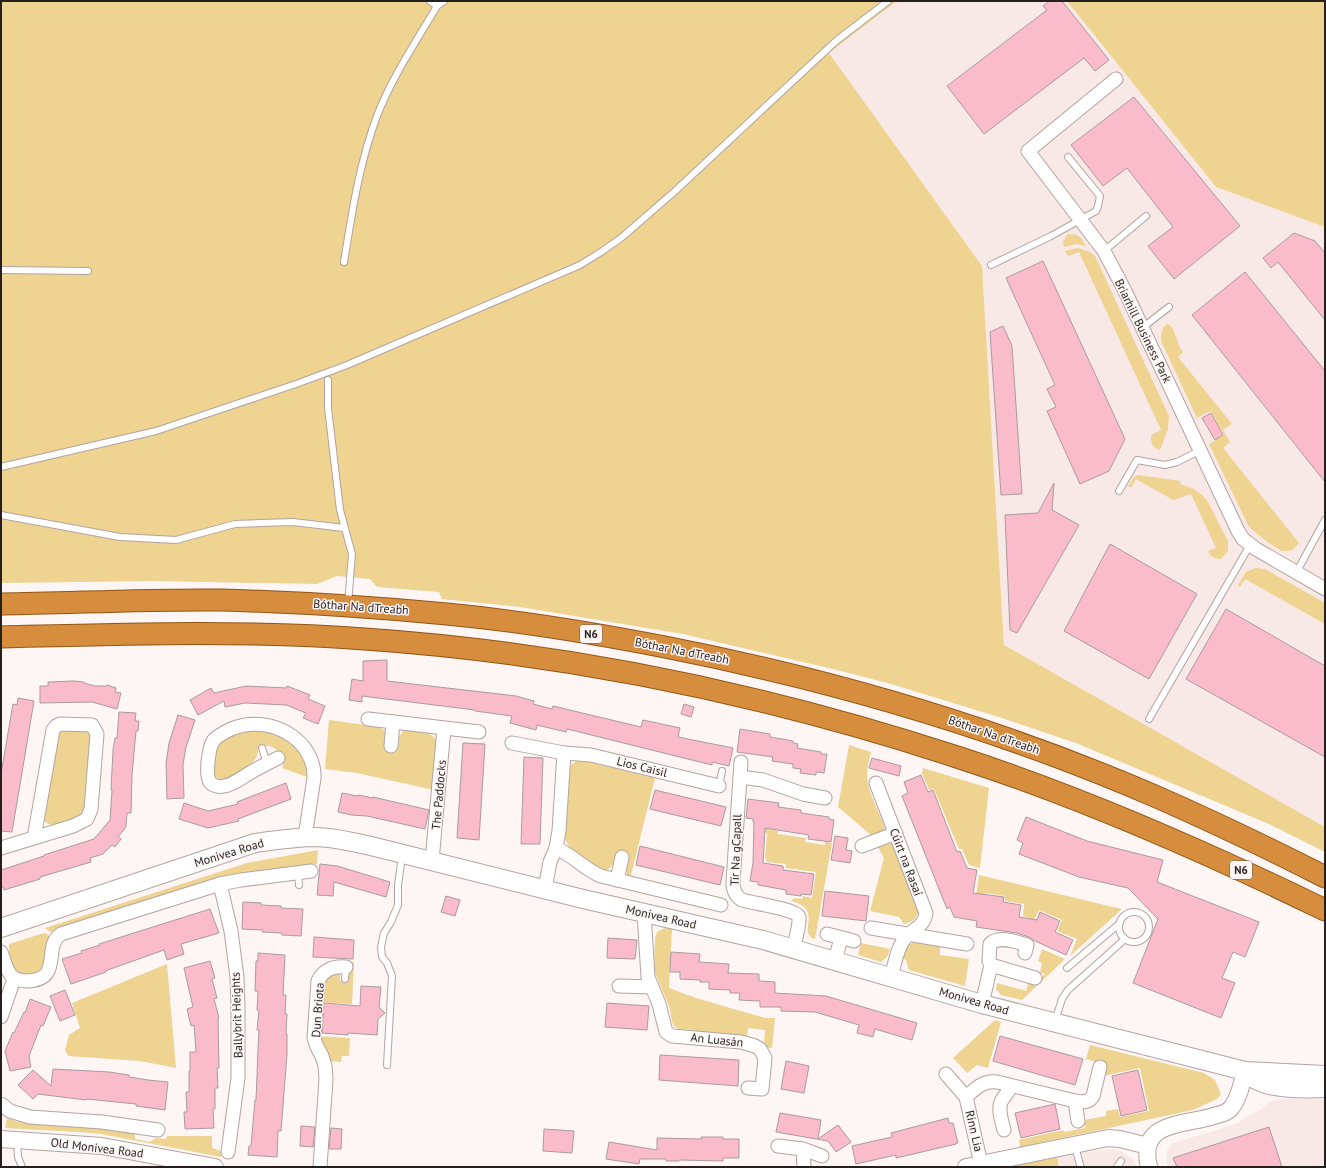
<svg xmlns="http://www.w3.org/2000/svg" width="1326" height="1168" font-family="'PT Sans',sans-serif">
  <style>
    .built { fill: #f9e9e6 }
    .green { fill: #eed391 }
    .building { fill: #fabccb; stroke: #aa9a9e }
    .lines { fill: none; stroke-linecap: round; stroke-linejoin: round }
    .service-casing { stroke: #b3a3a0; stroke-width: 8 }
    .minor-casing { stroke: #b3a3a0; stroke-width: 15 }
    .tertiary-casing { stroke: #b3a3a0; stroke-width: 18 }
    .secondary-casing { stroke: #b3a3a0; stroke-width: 20 }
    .trunk-casing { stroke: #915513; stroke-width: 23 }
    .service { stroke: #fff; stroke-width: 6 }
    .minor { stroke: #fff; stroke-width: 13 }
    .tertiary { stroke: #fff; stroke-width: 16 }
    .secondary { stroke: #fff; stroke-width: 18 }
    .trunk { stroke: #d68e3e; stroke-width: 21 }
    .labels { text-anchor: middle; stroke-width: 3; stroke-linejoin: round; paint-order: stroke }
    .shield { fill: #fdf6f5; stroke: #66605e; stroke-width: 1 }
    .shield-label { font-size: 11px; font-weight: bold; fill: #251f1e }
    .street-label { font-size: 12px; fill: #251f1e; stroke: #fdf6f5 }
  </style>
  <rect width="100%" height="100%" fill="#fdf6f5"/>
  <!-- built -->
  <g class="built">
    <path d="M897 1H1067L1216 187 1325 227V852L1269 824 1176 784 1077 743 1002 718 1006 674 982 266 829 53Z"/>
    <path d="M1279 1099H1325V1167H1168L1166 1159 1167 1150 1173 1143 1223 1128 1240 1122 1245 1117 1259 1111 1268 1103Z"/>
    <path d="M1110 1149 1121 1151 1134 1160 1137 1167H1059L1057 1156Z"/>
  </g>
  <!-- green -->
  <g class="green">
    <path d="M1 1H897L829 53 982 266 1004 645 1325 827V852L1269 824 1076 743 1002 718 891 684 837 670 683 634 520 607 442 599 439 592 377 587 370 579 337 576 317 584 154 581 1 583Z"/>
    <path d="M1067 1H1325V227L1216 187Z"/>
    <path d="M1068 234C1079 234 1081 237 1086 246L1077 244 1064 247 1063 242Z"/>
    <path d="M1078 248 1090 252 1095 256 1169 416 1168 429 1160 450C1152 448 1151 443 1151 436L1153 434 1161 430 1079 252 1068 256 1065 251Z"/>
    <path d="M1168 324C1176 328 1176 343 1183 352L1178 357 1232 424 1223 430 1230 442 1223 448 1299 543 1292 550 1287 551H1282L1267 542 1249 527 1209 444 1224 435 1211 411 1197 418 1162 343C1160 336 1161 327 1168 324Z"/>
    <path d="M1138 475 1181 481 1180 484 1194 489 1202 495 1208 502 1228 541V551L1221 559C1215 559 1210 557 1208 551L1216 548 1191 494 1173 500 1136 479 1131 488 1128 486 1134 477Z"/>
    <path d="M1256 568 1265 569 1325 603V624L1245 579 1240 587 1238 585 1246 572Z"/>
    <path d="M329 720 380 727C389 734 386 738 385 748L398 749 399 737 404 730C415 729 434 731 437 743L434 790 357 773 325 769Z"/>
    <path d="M87 729 91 733 86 809 82 816 55 825 48 824 42 819 55 735 60 730Z"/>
    <path d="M242 731C251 731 261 730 270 732 291 736 307 757 307 777L282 768 283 766C282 752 273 742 259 747 258 750 258 753 257 756 252 766 227 786 216 777 208 770 217 743 225 737 229 734 237 733 242 731Z"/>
    <path d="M849 745 871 752C864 779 867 784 877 809 880 816 884 823 885 830L884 832 872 836 838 807Z"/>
    <path d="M578 760H581L655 778 631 875H627L626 870 629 854 618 852C615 861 614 867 604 871 591 866 569 853 565 838L570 769 571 765Z"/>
    <path d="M923 768 989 788 980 868 969 865 962 849H959L934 789 929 790 922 773Z"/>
    <path d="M765 827 778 831V834L806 838 805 842 825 845V842L832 843 815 939C796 933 825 909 791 901L794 898 802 899 803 896 812 898 816 872 786 868V864L767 862 765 857 767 833 764 832Z"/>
    <path d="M888 842 892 844 919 911C917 918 911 923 904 924L899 917 870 911 884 858 877 845Z"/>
    <path d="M318 850 317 864 224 876 162 895 60 928 53 933 47 930 45 928 247 863Z"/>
    <path d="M979 875 1113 907 1122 909 1070 956 1077 939 1057 931 1062 920 1039 910 1034 920 1023 916 1024 904 1005 901V896L985 893 982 904 975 903Z"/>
    <path d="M665 928 672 929 669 988 696 998 765 1018H775L772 1048 764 1047 765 1030 748 1028 747 1036 694 1034V1030L679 1029 674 1026 672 1022 670 1009 654 970 655 938 657 932Z"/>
    <path d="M44 933 47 934 50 937C43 949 50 972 32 975 27 976 21 974 16 974L9 959V944Z"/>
    <path d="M914 942 940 946V955L969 959 965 986 909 970 906 960 903 959 906 947Z"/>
    <path d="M861 943 890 949 887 957 881 962 858 955Z"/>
    <path d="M1042 949 1065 959 1022 1000 1001 995 996 989 997 983 1026 991 1029 981 1035 982 1045 974 1040 973 1042 963 1038 961Z"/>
    <path d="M349 962H354L352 1004 319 1002C322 988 321 975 340 974V981H349Z"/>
    <path d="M167 964 176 1068 140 1061 68 1056 65 1050 69 1035 80 1028 72 1003Z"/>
    <path d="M995 1020 1001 1022 988 1068 977 1065 967 1073 953 1058Z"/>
    <path d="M317 1036 350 1038 349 1056H342L341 1062 329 1061Z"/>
    <path d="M1090 1045 1204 1073 1215 1080 1221 1094 1217 1099 1193 1110 1020 1147 1019 1140 1063 1130 1064 1132 1085 1128 1084 1120 1106 1116V1111L1118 1109 1120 1117 1149 1111 1140 1068 1103 1076 1106 1065 1086 1059Z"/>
    <path d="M7 1118C30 1127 56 1125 80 1127 98 1128 115 1131 132 1133L135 1135V1139L150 1142 156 1138 166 1139 167 1136H212V1148L221 1151V1157L101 1134 79 1132 5 1128Z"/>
    <path d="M1057 1156 1059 1167H1002Z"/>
  </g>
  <!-- building -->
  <g class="building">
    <path d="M1050 1H1062L1109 60 1095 71 1084 58 984 134 947 86 1047 10 1043 6Z"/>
    <path d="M1134 97 1240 226 1174 279 1148 246 1173 227 1127 168 1103 186 1071 145Z"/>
    <path d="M1294 233 1315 241 1325 253V320L1278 262 1271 268 1263 258Z"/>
    <path d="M1043 261 1125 439 1109 471 1080 484 1047 411 1056 407 1047 389 1055 385 1006 278Z"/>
    <path d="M1245 272 1325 371V482L1192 315Z"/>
    <path d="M1003 326 1012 346 1022 494 1001 495 990 332Z"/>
    <path d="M1211 413 1223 435 1215 440 1202 418Z"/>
    <path d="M1054 483 1052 510 1079 525 1017 633 1010 630 1005 515 1038 513Z"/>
    <path d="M1110 544 1197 594 1149 679 1064 631Z"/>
    <path d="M1226 609 1325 666V757L1186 679Z"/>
    <path d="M387 660V681L516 696 534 701 533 704 552 709 553 706 641 727 643 720 680 728 678 737 733 748 729 766 712 762V765L567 729 566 732 537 725 536 730 510 723 512 716 475 711V710L362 696V702L349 700 352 679 363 681V661Z"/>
    <path d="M74 681 84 682V683L95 686H106L107 685 116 688 115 692 121 693 117 709 92 702 40 703V686H48V682Z"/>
    <path d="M246 686 286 688 287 686 310 695 308 699 325 706 318 724 303 718 306 713 286 705 245 703 225 707 224 701 198 715 190 700 211 688 214 693Z"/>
    <path d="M18 698 34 701 12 832 1 831V774L13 704 17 705Z"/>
    <path d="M684 704 694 707 691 717 681 714Z"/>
    <path d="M119 712 136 713 135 721H139L138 731H136L132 775 131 813H127L126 827 118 837 121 839 115 847 112 845 103 854 90 858 91 862 40 877V879L4 890 3 887H1V870L44 856V855L94 839 110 820 112 790H111L113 750 115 738H117Z"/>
    <path d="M178 715 195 720 186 747 183 765 184 798 167 799 166 764 169 743Z"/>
    <path d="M740 729 770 734V737L793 741V743L798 744 797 748 821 752V754H827L824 773 816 772V775L800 773 801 769 793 768V764L772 761 773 757 737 752Z"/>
    <path d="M463 743 485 744 479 840 457 838Z"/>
    <path d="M524 757 543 758 540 844H521Z"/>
    <path d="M872 758 901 766 899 776 869 768Z"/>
    <path d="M921 775 928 792 933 790 957 852 960 851 967 868 977 870 973 893 1004 897 1003 902 1021 905 1019 917 1037 920 1040 912 1060 921 1055 932 1073 940 1066 955 1033 940 1029 937 1017 933 976 927 977 921 954 917 950 907 947 909 902 796 908 793 904 782Z"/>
    <path d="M286 783 291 799 238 819 239 821 208 828 179 819 184 803 208 811 238 804 237 802Z"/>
    <path d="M655 790 726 807 721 826 650 809Z"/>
    <path d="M342 793 357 796 358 795 373 798V797L429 810 425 829 367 816 351 815 338 812Z"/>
    <path d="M748 799 779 803 778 807 801 810V813L829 817V819L834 820 831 842 808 839 809 835 765 828 763 863 783 866V870L814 874 811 895 801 894V896L786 894V890L758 885V882L750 881 753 863 754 822H753V819L746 818Z"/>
    <path d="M1026 817 1087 841 1163 860 1157 882 1259 922 1245 957 1233 952 1222 978 1235 983 1221 1018 1133 983 1158 919 1128 888 1079 877 1019 854 1023 843 1017 840Z"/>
    <path d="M835 836 848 838 846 850 852 851 850 863 831 860Z"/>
    <path d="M640 846 724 867 720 885 636 865Z"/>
    <path d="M320 864 337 866 390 882 386 897 334 882 333 896 317 895Z"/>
    <path d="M825 891 869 896 866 921 822 916Z"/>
    <path d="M446 896 460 900 455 916 441 912Z"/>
    <path d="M243 902 261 903V905L281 906V908L303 909 301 936 282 935V933L262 932 263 930 242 929Z"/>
    <path d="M210 909 219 933 181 944 184 954 167 960 164 950 105 971 106 972 71 984 62 959 82 953 81 951 100 945 99 944Z"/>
    <path d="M314 937 354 940 353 959 313 957Z"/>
    <path d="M608 938 637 940 635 959 607 958Z"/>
    <path d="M671 952 700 954 699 962 729 964 728 973 759 974V981L775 982V993L826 996 917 1023 912 1040 875 1029 873 1037 857 1033 859 1025 815 1012 781 1011V1007H760V1001L739 1000 740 993H730V990L709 989V982H700V980L680 979V972H670Z"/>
    <path d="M258 953 285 955 283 995H286L285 1014H287L286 1034H287V1054L281 1131H278L277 1157 248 1155 249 1146H251L255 1100H256L258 1050 259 1030H257L259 1011 257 1010 258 991H255L256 961H258Z"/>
    <path d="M210 961 215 978 212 979 217 998 214 999 219 1018 218 1019 219 1068H217L218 1088H215V1109H213L214 1128 185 1129 184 1112H187L186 1092H189V1071H190V1052H196L194 1025 191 1026 187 1009 193 1007 184 968Z"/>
    <path d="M361 986 381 987 379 1007 385 1013 378 1019 377 1035 348 1033V1035L322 1033 324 1003 360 1006Z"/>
    <path d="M65 990 75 1015 60 1021 50 996Z"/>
    <path d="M30 999 51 1007 43 1026 41 1025 29 1056 31 1067 10 1071 5 1051 13 1032 14 1033 24 1012 25 1013Z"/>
    <path d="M607 1003 649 1006 647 1030 605 1027Z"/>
    <path d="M1000 1036 1083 1059 1075 1085 993 1061Z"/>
    <path d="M660 1055 739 1060 738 1086 659 1080Z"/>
    <path d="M786 1061 809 1066 804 1093 781 1089Z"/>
    <path d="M53 1069 109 1072 129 1075V1077L148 1080 168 1082 165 1110 136 1106V1104L87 1099 86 1100 38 1094 33 1099 18 1085 33 1070 51 1086Z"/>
    <path d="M1138 1070 1147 1110 1121 1116 1112 1076Z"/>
    <path d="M1055 1104 1060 1129 1021 1138 1015 1113Z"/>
    <path d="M780 1113 821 1120 818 1139 838 1125 851 1142 836 1152 828 1141 776 1132Z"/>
    <path d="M948 1118 949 1123H953L958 1143H956V1144L896 1158V1155L856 1164 852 1146 892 1137 891 1133Z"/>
    <path d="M301 1126 315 1127 313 1147 300 1146Z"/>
    <path d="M1269 1127 1282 1167H1177L1173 1158Z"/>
    <path d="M331 1128 342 1129 341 1149H329Z"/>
    <path d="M544 1129 574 1131 572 1153 543 1151Z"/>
    <path d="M701 1137H723V1139H739V1158H723V1161L679 1160V1161H666V1159H640L639 1164 606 1159 609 1142 657 1150V1138L702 1139Z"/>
  </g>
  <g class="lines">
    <defs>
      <g id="service">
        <path d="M437 6 444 1"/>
        <path d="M1104 251 1146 216"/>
        <path d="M344 262C352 213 359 164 377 116 392 77 416 42 437 6L430 1"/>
        <path d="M991 265 1051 236 1096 211 1098 206 1100 196 1068 157"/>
        <path d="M1 270 88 271"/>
        <path d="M1142 328 1169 307"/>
        <path d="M328 380V408L340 510 352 554 348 604"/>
        <path d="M1 467 156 431 296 384 347 365 580 265 601 252 621 238 674 192 836 41 888 1"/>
        <path d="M1119 491 1137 460 1165 465 1177 462 1199 451"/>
        <path d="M1 515 120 537 176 540 235 524 293 522 344 528"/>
        <path d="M1296 573 1325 520"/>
        <path d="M1149 719 1250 545"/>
        <path d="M262 748 267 763"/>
        <path d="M719 786 722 771"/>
        <path d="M298 873 299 885"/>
        <circle cx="1134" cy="927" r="15"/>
        <path d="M1067 968 1119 924"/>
        <path d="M345 979 346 967"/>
        <path d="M1055 1021 1062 999 1068 990 1125 939"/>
        <path d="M387 1065 392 976 387 963 382 957 381 947 384 933 391 922 398 905V885L402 856"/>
        <path d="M17 1141 18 1157 22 1167"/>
        <path d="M1075 1146 1080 1165 1081 1167"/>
        <path d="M1117 1167 1121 1161"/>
      </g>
      <g id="minor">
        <path d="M1116 79 1028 151 1104 251 1125 291 1238 531 1243 539 1256 549 1325 589"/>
        <path d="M368 719 479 732"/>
        <path d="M512 743 564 753 591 755 719 786"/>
        <path d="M391 746 393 722"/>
        <path d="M278 758C268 763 258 768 248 774 241 778 233 785 224 786 219 787 213 786 210 782 205 775 209 747 213 741 218 735 225 732 231 729 251 721 274 723 292 736 305 745 315 761 314 778L305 837"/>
        <path d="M741 762 733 882C733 890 735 896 742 900 751 903 797 909 799 917 800 925 795 941 793 949"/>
        <path d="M740 777 763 780 803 794 825 798"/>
        <path d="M876 783 926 913C925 925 914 929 907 936 897 946 895 964 891 977"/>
        <path d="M862 846 896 833"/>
        <path d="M1 848 73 826 87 819 91 809 97 734 92 725 60 724 56 726 53 730 34 838"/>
        <path d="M556 848C574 856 584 869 601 876L721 905"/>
        <path d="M432 861 444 728"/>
        <path d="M617 880 622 857"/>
        <path d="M220 884 231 931 237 977 238 1006V1078L228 1152"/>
        <path d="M545 889 550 862 556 848 559 831 564 753"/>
        <path d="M644 913 648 977 659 1004 666 1032 672 1036 741 1042 755 1046 760 1049 765 1058 762 1089 748 1088"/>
        <path d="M871 928 967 944"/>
        <path d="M827 934 854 941"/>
        <path d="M1 952C7 967 7 981 27 981 64 980 42 946 61 934L220 884 241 880 311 871"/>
        <path d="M835 961 841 938"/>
        <path d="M991 965 1035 978"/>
        <path d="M619 986 651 987"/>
        <path d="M982 1004 991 965 989 961 990 944C999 935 1017 942 1027 945L1025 953"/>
        <path d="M1 1017 14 979"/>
        <path d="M946 1074 966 1097"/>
        <path d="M1075 1101 1078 1121"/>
        <path d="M1 1104 10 1111 30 1117 102 1122 158 1130"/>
        <path d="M1004 1130C1002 1122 997 1108 1002 1100 1005 1095 1009 1092 1011 1086"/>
        <path d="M778 1146 803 1149 804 1167"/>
        <path d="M803 1149 822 1156"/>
        <path d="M981 1164 966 1097C975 1089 983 1080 997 1082L1075 1101C1083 1102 1089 1103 1093 1096L1100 1067"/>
        <path d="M320 1167 326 1079 325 1066 322 1056 317 1047 314 1038 318 981C324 969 333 966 346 967"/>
      </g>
      <g id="tertiary">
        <path d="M1 1139 102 1146 215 1167"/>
        <path d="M966 1167 1108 1138 1120 1139 1148 1146"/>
        <path d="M1149 1167C1137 1119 1187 1126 1217 1115 1222 1114 1228 1112 1231 1108 1239 1099 1242 1083 1245 1071"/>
      </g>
      <g id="secondary">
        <path d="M1 928 255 843C276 840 296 837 317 837 338 838 359 843 379 848L583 899 763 940 982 1004 1245 1071 1325 1075"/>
        <path d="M1250 1076C1267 1090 1304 1089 1325 1088"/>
      </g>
      <g id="trunk">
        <path d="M1 604C74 603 148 599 221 600 297 602 372 607 447 614 520 621 593 633 665 647 833 680 1000 729 1157 797 1214 822 1270 849 1325 877"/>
        <path d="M1 637C122 634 244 630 365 639 567 653 765 694 957 757 1084 798 1206 852 1325 910"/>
      </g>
    </defs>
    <!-- service casing -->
    <use href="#service" class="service-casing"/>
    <!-- minor casing -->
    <use href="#minor" class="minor-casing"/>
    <!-- tertiary casing -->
    <use href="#tertiary" class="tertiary-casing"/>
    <!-- secondary casing -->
    <use href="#secondary" class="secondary-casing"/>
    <!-- trunk casing -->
    <use href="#trunk" class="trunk-casing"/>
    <!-- service -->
    <use href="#service" class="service"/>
    <!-- minor -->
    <use href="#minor" class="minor"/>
    <!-- tertiary -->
    <use href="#tertiary" class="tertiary"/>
    <!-- secondary -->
    <use href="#secondary" class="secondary"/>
    <!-- trunk -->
    <use href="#trunk" class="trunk"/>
  </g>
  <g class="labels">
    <!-- shield labels -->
    <g class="shield">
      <rect x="580" y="625" width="22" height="18" rx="3"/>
      <rect x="1230" y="861" width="22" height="18" rx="3"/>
    </g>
    <g class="shield-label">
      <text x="591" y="638">N6</text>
      <text x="1241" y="874">N6</text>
    </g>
    <!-- street labels -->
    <g class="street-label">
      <text transform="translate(1143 331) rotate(64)" y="4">Briarhill Business Park</text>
      <text transform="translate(361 607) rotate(4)" y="4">Bóthar Na dTreabh</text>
      <text transform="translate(682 651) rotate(11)" y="4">Bóthar Na dTreabh</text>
      <text transform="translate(994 735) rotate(19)" y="4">Bóthar Na dTreabh</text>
      <text transform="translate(642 767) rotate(14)" y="4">Lios Caisil</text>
      <text transform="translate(439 795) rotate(-85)" y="4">The Paddocks</text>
      <text transform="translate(736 850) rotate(-88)" y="4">Tír Na gCapall</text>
      <text transform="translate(229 853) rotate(-17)" y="4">Monivea Road</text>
      <text transform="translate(906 862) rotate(69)" y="4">Cúirt na Rasaí</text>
      <text transform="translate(661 917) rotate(13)" y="4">Monivea Road</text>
      <text transform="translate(974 1001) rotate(16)" y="4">Monivea Road</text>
      <text transform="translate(318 1010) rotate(-86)" y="4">Dun Briota</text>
      <text transform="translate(237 1015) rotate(-92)" y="4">Ballybrit Heights</text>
      <text transform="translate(717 1040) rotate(6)" y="4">An Luasán</text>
      <text transform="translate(974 1131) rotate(77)" y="4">Rinn Lia</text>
      <text transform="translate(97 1148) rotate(7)" y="4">Old Monivea Road</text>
    </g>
  </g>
  <!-- border -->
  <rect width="1326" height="1168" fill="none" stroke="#251f1e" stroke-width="4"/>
</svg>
